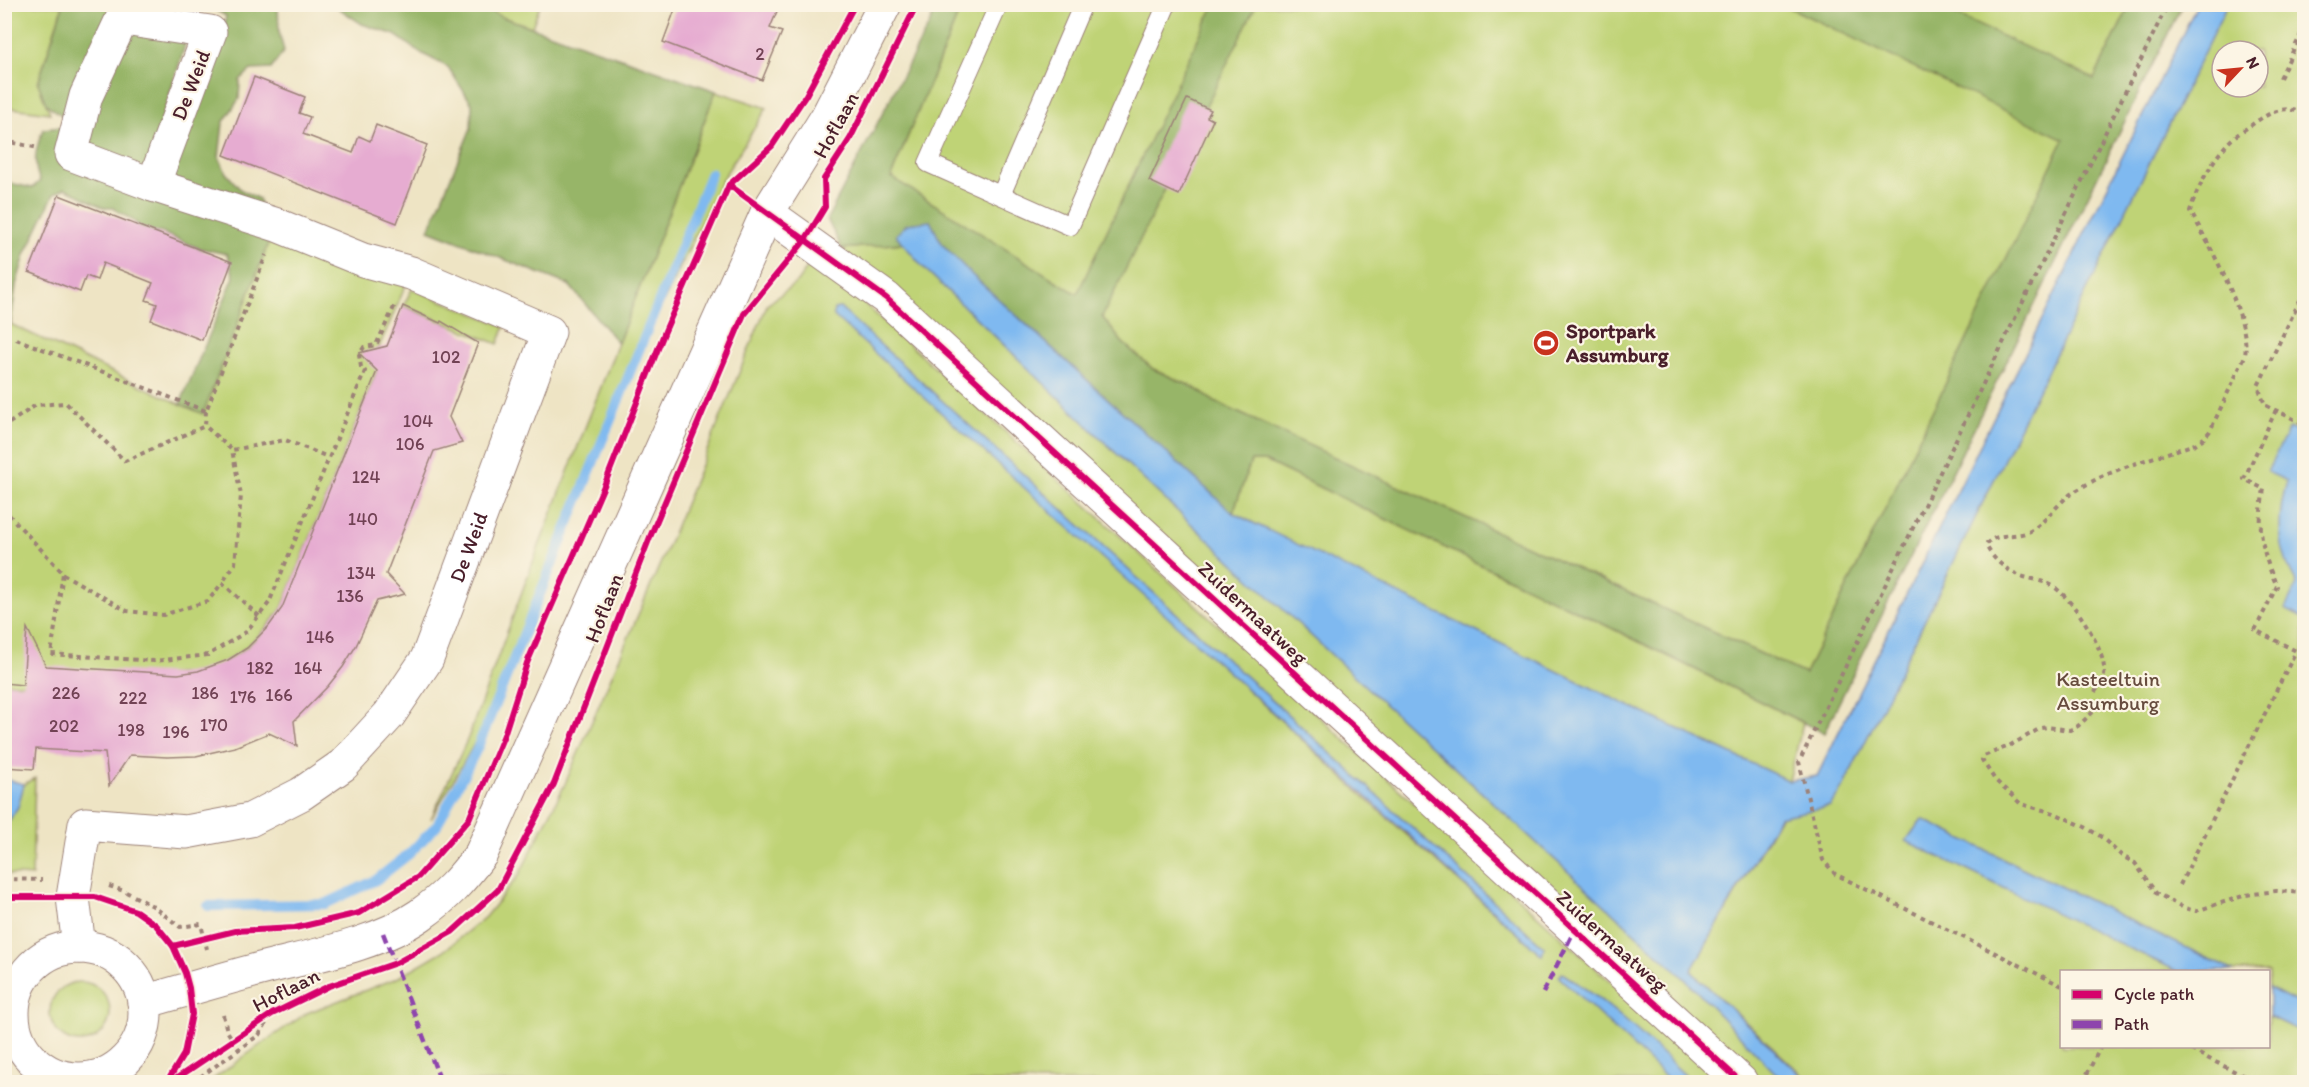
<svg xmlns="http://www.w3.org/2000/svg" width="2309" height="1087" font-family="Itim,sans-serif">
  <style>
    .green { fill: #bfd376; stroke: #847950; stroke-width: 1.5; fill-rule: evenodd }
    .forest { fill: #97b567; stroke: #706a49; stroke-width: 1.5 }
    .water { fill: #7fb9f0; stroke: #646c8e; stroke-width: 1.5 }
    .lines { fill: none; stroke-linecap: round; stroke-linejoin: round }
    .stream { stroke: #7fb9f0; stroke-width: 10 }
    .building { fill: #e6acd1 }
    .lane-casing { stroke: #9c8278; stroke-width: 20 }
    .street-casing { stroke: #9c8278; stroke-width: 35 }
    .secondary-casing { stroke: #9c8278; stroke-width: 35 }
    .path { stroke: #9c8278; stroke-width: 4; stroke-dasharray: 4.5 4.5; stroke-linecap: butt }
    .lane { stroke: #fff; stroke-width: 18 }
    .street { stroke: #fff; stroke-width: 33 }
    .secondary { stroke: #fff; stroke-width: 33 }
    .quiet { stroke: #8e44ad; stroke-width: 4.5; stroke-dasharray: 9 4.5; stroke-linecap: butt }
    .cycleway-casing { stroke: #fcf5e5; stroke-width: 10 }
    .cycleway { stroke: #d6006c; stroke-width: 6 }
    .labels { text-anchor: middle; stroke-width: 4.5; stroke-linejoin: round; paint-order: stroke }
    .number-label { font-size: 18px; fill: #714254 }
    .street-label { font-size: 21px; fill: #4a1f2b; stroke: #fcf5e5 }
    .poi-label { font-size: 21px; font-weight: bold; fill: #4a1f2b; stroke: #fcf5e5; text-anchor: start }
    .park-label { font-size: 21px; fill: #674c3e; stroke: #fcf5e5 }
  </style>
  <rect width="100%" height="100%" fill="#fcf5e5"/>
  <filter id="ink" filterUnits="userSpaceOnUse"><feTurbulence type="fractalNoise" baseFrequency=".0167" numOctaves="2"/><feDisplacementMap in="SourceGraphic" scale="12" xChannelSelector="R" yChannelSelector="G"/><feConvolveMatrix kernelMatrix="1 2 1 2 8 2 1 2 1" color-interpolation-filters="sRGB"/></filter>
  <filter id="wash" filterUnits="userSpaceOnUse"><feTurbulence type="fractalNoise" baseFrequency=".008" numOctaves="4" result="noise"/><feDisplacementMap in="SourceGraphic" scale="24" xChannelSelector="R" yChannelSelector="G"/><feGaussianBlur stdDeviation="1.35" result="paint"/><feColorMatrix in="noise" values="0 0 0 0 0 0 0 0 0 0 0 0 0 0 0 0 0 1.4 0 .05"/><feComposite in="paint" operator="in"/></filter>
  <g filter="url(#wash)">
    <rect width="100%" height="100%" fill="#eee4c4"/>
    <!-- green -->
    <g class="green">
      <path d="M5 5H63L38 83 50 113 5 107Z"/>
      <path d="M480 5H540L532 27 502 17Z"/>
      <path d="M962 5H2130L1805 674 1215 402 1193 387 1153 369 1122 342 1102 317 891 177Z"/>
      <path d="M2227 5H2304V1006L2269 988 2268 972 2234 971 1922 819 1906 841 2177 971 2062 972V1046H2268L2269 1016 2304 1033V1082H1810L1691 971 1780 817 1799 812 1843 787ZM2222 51H2258V87H2222Z"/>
      <path d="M716 91 767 108 723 178 647 336 481 732 431 819 468 738 534 559Z"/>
      <path d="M270 239 411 273 378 350V368L282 608C255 644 225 672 178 674 158 675 138 672 118 674 81 678 42 686 5 683L4 321 180 404 203 413Z"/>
      <path d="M903 243 922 266 1142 478 1363 684 1682 976 1784 1082H1754L842 249Z"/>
      <path d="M814 258 1721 1082H1692C1651 1043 1611 1004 1562 973L1560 978 1671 1082H209L267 1040 307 1013 397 978 445 950 485 917 519 875 564 786 667 548 767 305 797 282ZM840 308 1544 947 1542 955 1364 797 1188 635 834 316V309Z"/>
      <path d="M412 289 505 326 498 344 403 306Z"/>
      <path d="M1251 461H1265L1589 617 1803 723 1789 781 1631 707 1233 513Z"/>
      <path d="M35 778 32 876 5 874 4 827 18 807 24 784Z"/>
      <circle cx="80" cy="1012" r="30"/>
    </g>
    <!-- forest -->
    <g class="forest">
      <path d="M63 5H163L172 17 185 45 151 155 220 52 226 16 206 5H278L279 32 284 51 271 69 251 70 240 80 239 99 223 123 219 157 226 173 241 190 259 199 270 239 203 414 180 404 234 277 227 254 199 248 160 232 146 233 134 221 113 208H104L65 188 54 194 25 255 16 285 11 324 5 321V182L32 188 40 181C32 162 36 148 43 129L63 127 67 119 46 104 38 83Z"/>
      <path d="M334 5H480L502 17 716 91 618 343 569 285 429 230 471 128 472 104 448 67 421 53 395 35 362 24Z"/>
      <path d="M937 5H962L891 177 1077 294 1214 5H1256L1102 317 1122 342 1153 369 1193 387 1215 402 1805 674 2064 139 1784 5H1935L2094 79 2130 5H2182L1824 733 1589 617 1265 461H1251L1233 513 972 275 942 244 930 221 896 235 903 243 842 249 827 219 929 25Z"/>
    </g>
    <!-- water -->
    <g class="water">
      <path d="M2197 5H2227L1843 787 1830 806 1779 817 1691 971 1808 1082H1784L1682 976 1363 684 1142 478 922 266 896 235 907 224 930 221 942 244 972 275 1233 513 1631 707 1789 781 1817 776Z"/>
      <path d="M840 308 1544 947 1542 955 834 316V309Z"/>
      <path d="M2289 428 2304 435V619L2285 609 2297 584C2277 550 2276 519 2287 481L2267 472Z"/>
      <path d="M5 779 24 784 18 807 5 827Z"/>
      <path d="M1922 819 2234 971H2177L1906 841Z"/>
      <path d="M1562 973C1610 1003 1651 1043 1692 1082H1671L1559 977Z"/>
      <path d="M2269 988 2304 1006V1033L2269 1016Z"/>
    </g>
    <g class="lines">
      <!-- stream -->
      <path class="stream" d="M208 906 325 904 376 880 409 854 437 825 477 749 711 173"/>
    </g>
    <g id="blocks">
      <!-- building -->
      <g class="building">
        <path d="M677 4H780L770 28 782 32 762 80 663 42Z"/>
        <path d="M254 77 305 97 299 113 310 117 303 134 353 153 359 136 370 141 376 125 427 145 397 223 224 155Z"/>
        <path d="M1187 99 1211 110 1207 117 1213 120 1179 195 1149 181Z"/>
        <path d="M59 195 232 262 202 340 151 320 157 304 146 300 153 283 103 263 97 280 86 276 80 292 29 272Z"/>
        <path d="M403 306 440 323 441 321 478 343 449 417 462 443 434 451 386 574 405 594 377 601 356 646 343 667 328 686 294 721 297 746 269 733 235 747 196 756 167 757 130 755 109 786 105 753 36 749 34 769 4 767V683L23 685 27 628 46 666 178 674 198 671 228 660 247 648 269 626 282 608 377 371 359 353 387 346Z"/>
      </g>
    </g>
  </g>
  <g filter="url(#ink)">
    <use href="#blocks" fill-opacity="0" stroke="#9c8278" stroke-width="1.5"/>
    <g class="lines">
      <defs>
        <g id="lane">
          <path d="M999 4 928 163 1070 226 1167 4"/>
          <path d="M1001 195 1083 4"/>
        </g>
        <g id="street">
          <path d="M124 19 210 32 153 185"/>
          <path d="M767 213 886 298 1741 1082"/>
          <path id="s1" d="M79 947 73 897 85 824 186 832 250 820 301 794 343 765 389 715 427 659 549 332 411 273 363 260 277 225 153 185 71 154 86 96 129 4"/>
        </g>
        <g id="secondary">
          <circle cx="79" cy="1013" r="66"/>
          <path d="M144 1002C185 990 226 978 268 967 317 955 378 944 420 915 447 896 461 880 481 854L767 213 827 117 885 4"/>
        </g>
      </defs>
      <!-- lane casing -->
      <use href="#lane" class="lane-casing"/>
      <!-- street casing -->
      <use href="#street" class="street-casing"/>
      <!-- secondary casing -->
      <use href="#secondary" class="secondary-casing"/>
      <!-- path -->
      <g class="path">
        <path d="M2280 78 2304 28"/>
        <path d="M4 141 39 148"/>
        <path d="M2301 236 2304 237"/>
        <path d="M2304 292 2258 386 2265 405 2304 424"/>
        <path d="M16 339 206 411 266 255"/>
        <path d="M2276 410 2244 479 2264 489C2257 526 2261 552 2277 586L2255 630 2304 655"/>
        <path d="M206 411 205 426 232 450"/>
        <path d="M4 440 8 424 36 405 66 403 125 461 205 426"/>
        <path d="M4 507 8 514 63 573 51 654 154 661 208 655 246 632 269 603 365 371 361 367 359 355 364 347 376 345 396 303"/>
        <path d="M63 574 127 611 163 615 208 601 222 583"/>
        <path d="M259 616 222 583 235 564 241 495 232 450 285 440 328 457"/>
        <path d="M2095 692C2098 687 2104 681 2104 676 2108 651 2072 597 2051 585 2043 581 2033 579 2024 577 2008 572 1993 560 1986 545 1995 531 2018 539 2032 530 2048 520 2058 502 2074 492 2111 468 2154 458 2195 444L2204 438 2210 431 2245 356C2251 318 2209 244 2190 211 2198 186 2211 162 2228 143 2235 135 2246 129 2254 123 2271 112 2286 103 2304 115"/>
        <path d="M2093 712 2078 726 2070 730 2047 727 2041 728 2009 746 1984 756 1982 760 1995 780 2021 804 2054 813 2085 827 2100 836 2122 856 2135 863 2156 893 2184 908 2196 911 2246 895 2276 891 2304 893"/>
        <path d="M4 879 42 880"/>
        <path d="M2180 885 2296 651"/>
        <path d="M109 886 124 891 153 906 180 927 201 924 207 949"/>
        <path d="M2062 986 1835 874 1823 860 1799 762 2168 4"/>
        <path d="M223 1015 227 1031 239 1049"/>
        <path d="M2183 1046 2256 1082"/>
        <path d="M193 1082 259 1035 272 1014"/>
        <path d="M2083 1082 2101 1046"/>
      </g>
      <!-- lane -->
      <use href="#lane" class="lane"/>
      <!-- street -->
      <use href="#street" class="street"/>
      <!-- secondary -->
      <use href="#secondary" class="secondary"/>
      <!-- quiet -->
      <g class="quiet">
        <path d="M383 933 441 1082"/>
        <path d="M1543 993 1575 929"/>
      </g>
      <defs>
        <g id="cycleway">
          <path d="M729 185 886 298 1741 1082"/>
          <path d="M4 897H95L136 911 156 925 173 946 185 973 189 988 192 1014 184 1054 167 1082"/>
          <path d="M173 946 235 931 295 928 359 913 418 877 469 819 504 735 527 663 606 481 665 331 729 185 772 146 806 95 855 4"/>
          <path d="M171 1082 272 1014 329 986 396 963 452 932 498 890 554 784 650 537 744 314 805 240 825 207 824 179 850 139 917 4"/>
        </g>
      </defs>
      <!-- cycleway casing -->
      <use href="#cycleway" class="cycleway-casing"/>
      <!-- cycleway -->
      <use href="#cycleway" class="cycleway"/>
    </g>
  </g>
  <!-- icons -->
  <defs>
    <symbol id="stadium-disc" viewBox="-11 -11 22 22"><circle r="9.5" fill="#c8321e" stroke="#fcf5e5"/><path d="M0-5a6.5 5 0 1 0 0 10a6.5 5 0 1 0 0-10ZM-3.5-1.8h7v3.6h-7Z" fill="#fff"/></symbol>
  </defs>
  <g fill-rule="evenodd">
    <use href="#stadium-disc" x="1531" y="328" width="30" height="30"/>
  </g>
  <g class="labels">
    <!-- number labels -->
    <g class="number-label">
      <text x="760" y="60">2</text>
      <text x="446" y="363">102</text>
      <text x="418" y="427">104</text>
      <text x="410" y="450">106</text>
      <text x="366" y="483">124</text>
      <text x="363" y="525">140</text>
      <text x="361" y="579">134</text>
      <text x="350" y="602">136</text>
      <text x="320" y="643">146</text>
      <text x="260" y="674">182</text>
      <text x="308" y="674">164</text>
      <text x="66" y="699">226</text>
      <text x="205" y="699">186</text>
      <text x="279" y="701">166</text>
      <text x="243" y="703">176</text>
      <text x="133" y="704">222</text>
      <text x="214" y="731">170</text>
      <text x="64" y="732">202</text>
      <text x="131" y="736">198</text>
      <text x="176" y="738">196</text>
    </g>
    <!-- street labels -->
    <g class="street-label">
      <text transform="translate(191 85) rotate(-69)" y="7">De Weid</text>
      <text transform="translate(836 125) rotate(-61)" y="7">Hoflaan</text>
      <text dy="7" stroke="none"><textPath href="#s1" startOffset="654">De Weid</textPath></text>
      <text transform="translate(604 608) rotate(-69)" y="7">Hoflaan</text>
      <text transform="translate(1253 613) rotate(43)" y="7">Zuidermaatweg</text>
      <text transform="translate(1612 941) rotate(42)" y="7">Zuidermaatweg</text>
      <text transform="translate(286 990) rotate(-27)" y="7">Hoflaan</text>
    </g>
    <!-- poi labels -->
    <g class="poi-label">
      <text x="1566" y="338">Sportpark<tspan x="1566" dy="24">Assumburg</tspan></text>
    </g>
    <!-- park labels -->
    <g class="park-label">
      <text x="2108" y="686">Kasteeltuin<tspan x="2108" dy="24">Assumburg</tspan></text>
    </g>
  </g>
  <!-- margin -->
  <rect width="2309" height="1087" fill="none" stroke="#fcf5e5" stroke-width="24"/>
  <!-- legend -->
  <rect x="2060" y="970" width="210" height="78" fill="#fcf5e5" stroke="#b59f9b" stroke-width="1.5"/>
  <rect x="2072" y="990" width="30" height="9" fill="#d6006c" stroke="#b59f9b" stroke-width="1.5"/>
  <text x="2114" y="1000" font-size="18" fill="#4a1f2b">Cycle path</text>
  <rect x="2072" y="1020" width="30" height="9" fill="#8e44ad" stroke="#b59f9b" stroke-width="1.5"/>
  <text x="2114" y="1030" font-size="18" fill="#4a1f2b">Path</text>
  <!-- north arrow -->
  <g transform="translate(2240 69) rotate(64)"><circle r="28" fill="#fcf5e5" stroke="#b59f9b" stroke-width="1.5"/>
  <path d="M0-4.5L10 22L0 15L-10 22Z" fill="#c8321e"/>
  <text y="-9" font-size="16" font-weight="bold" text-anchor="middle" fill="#4a1f2b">N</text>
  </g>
</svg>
